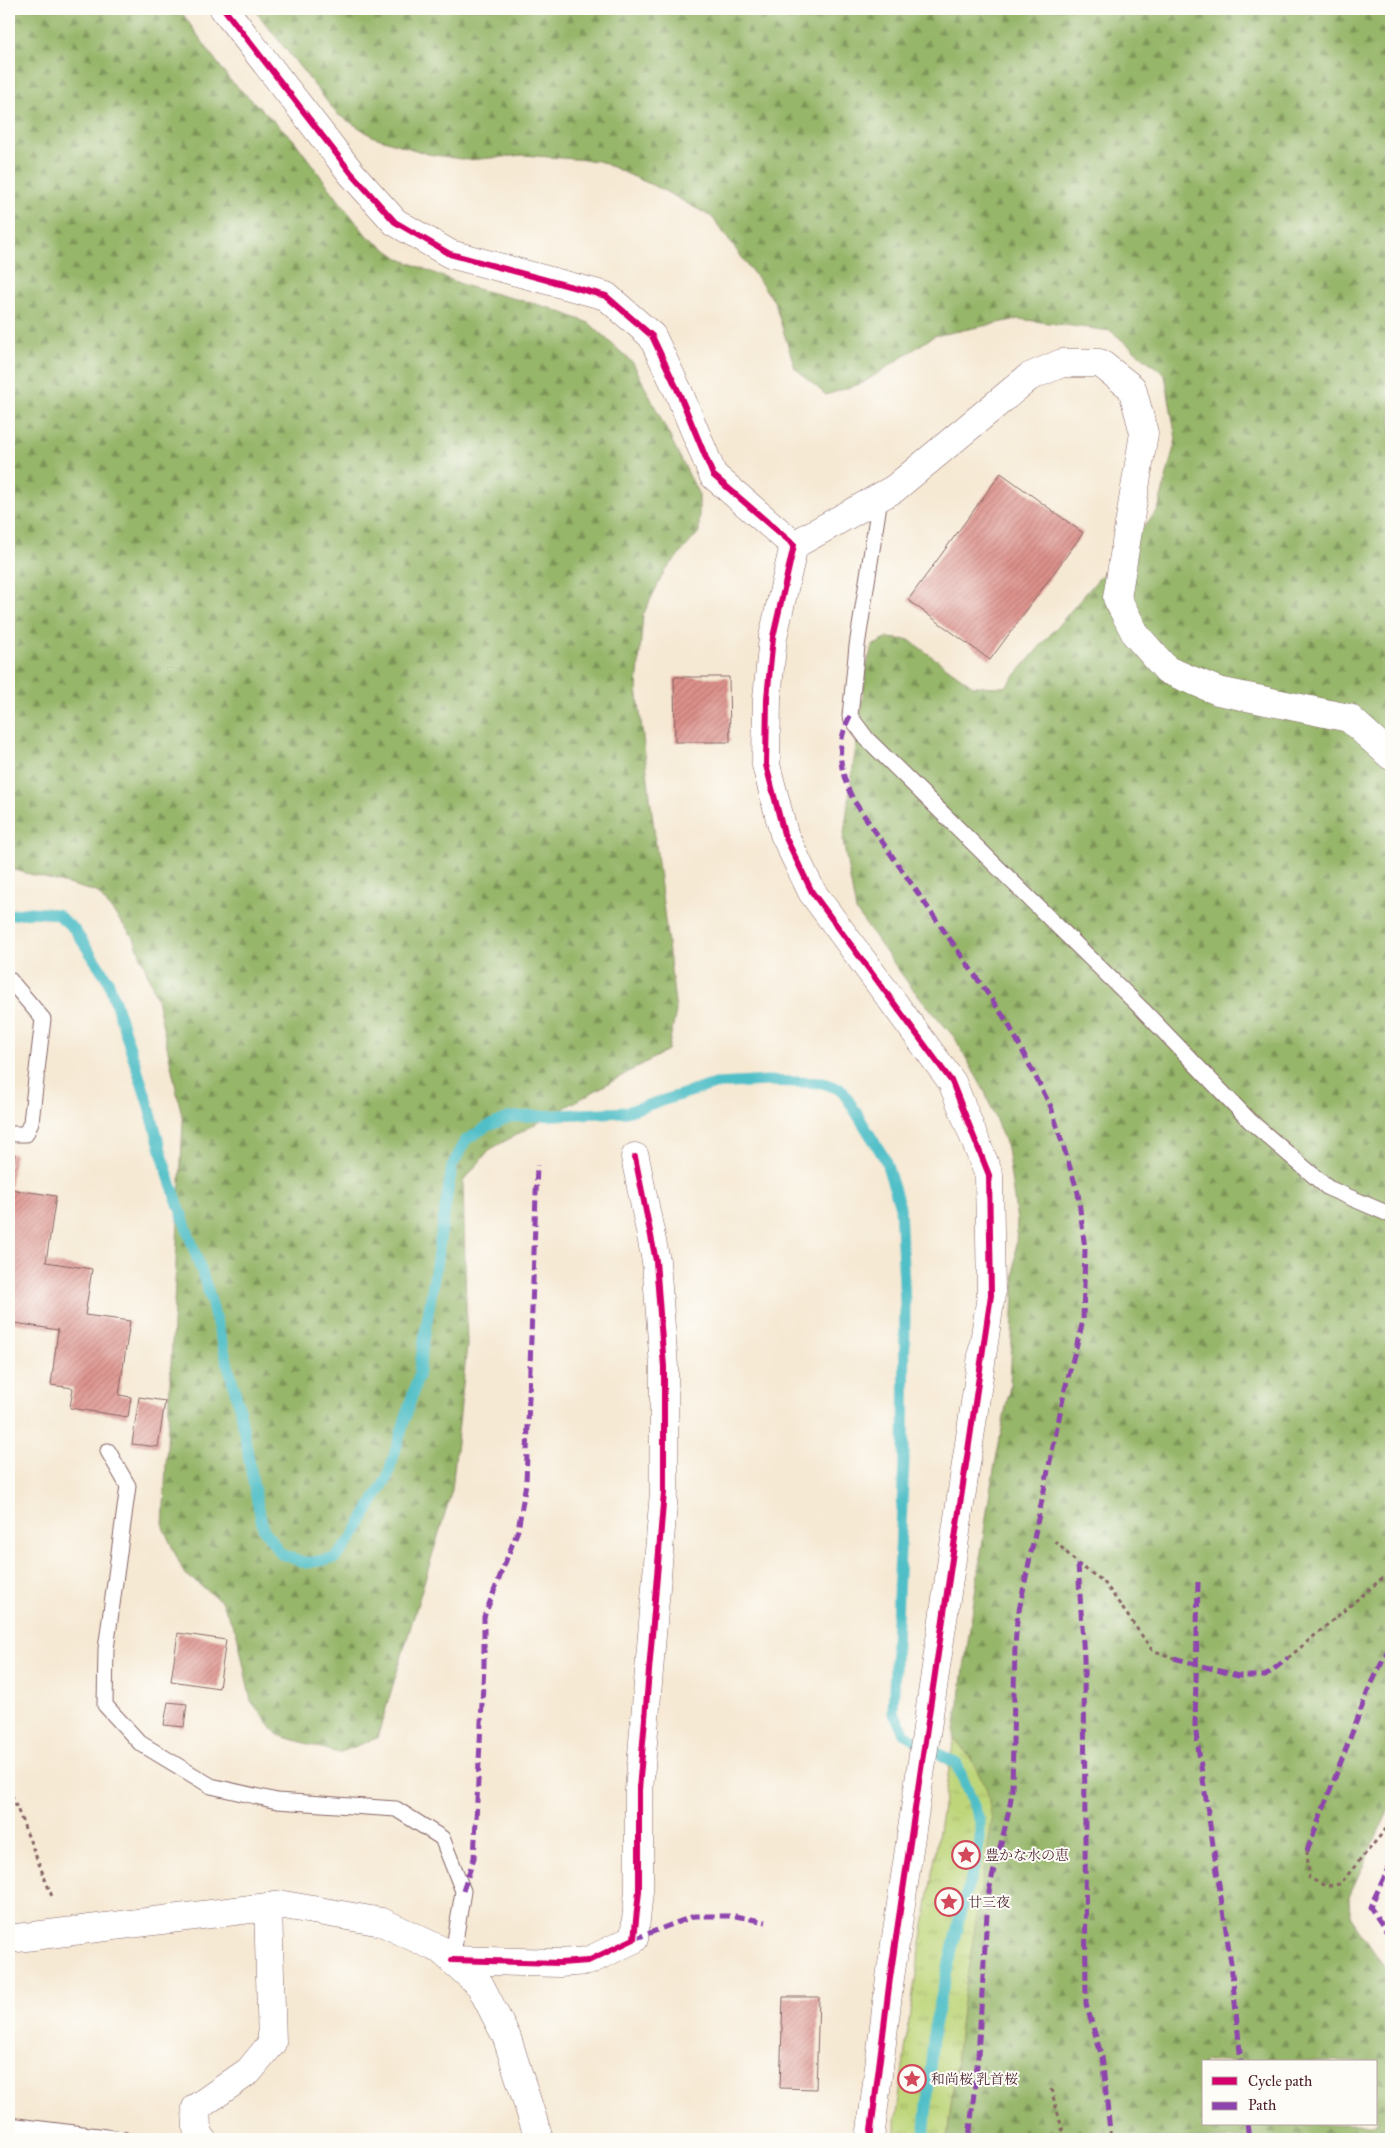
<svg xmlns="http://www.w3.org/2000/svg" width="1400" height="2148" font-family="'IM FELL Great Primer','Noto Serif JP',serif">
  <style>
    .forest { fill: url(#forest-firs); stroke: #706a4a; fill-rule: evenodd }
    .park { fill: url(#park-tufts); stroke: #847a52 }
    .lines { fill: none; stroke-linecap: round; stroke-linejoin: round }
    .stream { stroke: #51bfc7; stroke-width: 11 }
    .building { fill: url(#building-hatch) }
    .lane-casing { stroke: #866666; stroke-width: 17 }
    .street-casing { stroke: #866666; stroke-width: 29 }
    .secondary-casing { stroke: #866666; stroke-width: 29 }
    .path { stroke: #866666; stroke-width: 3; stroke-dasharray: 4 4; stroke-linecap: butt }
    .lane { stroke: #fff; stroke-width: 15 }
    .street { stroke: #fff; stroke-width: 28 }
    .secondary { stroke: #fff; stroke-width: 28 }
    .quiet { stroke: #8e44ad; stroke-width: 5; stroke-dasharray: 10 5; stroke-linecap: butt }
    .cycleway-casing { stroke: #fdfcf7; stroke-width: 9 }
    .cycleway { stroke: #d6006c; stroke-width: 6 }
    .tree { fill: #ab9884 }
    .labels { text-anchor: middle; stroke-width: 4; stroke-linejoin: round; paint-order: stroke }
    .poi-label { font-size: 14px; fill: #4a1f2b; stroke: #fdfcf7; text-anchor: start }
  </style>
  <defs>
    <pattern id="forest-firs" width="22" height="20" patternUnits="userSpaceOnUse" patternTransform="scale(1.25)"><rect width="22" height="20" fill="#96b669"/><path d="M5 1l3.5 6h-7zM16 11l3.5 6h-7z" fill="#7c9357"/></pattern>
    <pattern id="park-tufts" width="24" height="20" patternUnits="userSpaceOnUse" patternTransform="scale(1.25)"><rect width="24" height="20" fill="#bed579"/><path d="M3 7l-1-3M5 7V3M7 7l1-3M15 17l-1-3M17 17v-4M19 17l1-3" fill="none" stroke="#a5b669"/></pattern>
    <pattern id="building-hatch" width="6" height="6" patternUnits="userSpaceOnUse" patternTransform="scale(1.25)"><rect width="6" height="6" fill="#dd918b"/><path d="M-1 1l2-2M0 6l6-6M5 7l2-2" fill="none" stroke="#b57672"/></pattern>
  </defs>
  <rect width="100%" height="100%" fill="#fdfcf7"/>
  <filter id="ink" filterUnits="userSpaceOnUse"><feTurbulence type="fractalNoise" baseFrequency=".02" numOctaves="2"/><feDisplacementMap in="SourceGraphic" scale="10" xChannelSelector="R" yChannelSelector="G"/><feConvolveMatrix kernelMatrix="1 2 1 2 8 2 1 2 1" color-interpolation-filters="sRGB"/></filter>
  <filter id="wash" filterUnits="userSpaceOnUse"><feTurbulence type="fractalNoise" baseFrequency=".0096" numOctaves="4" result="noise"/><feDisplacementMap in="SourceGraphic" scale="20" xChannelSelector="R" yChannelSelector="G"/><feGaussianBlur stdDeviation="1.12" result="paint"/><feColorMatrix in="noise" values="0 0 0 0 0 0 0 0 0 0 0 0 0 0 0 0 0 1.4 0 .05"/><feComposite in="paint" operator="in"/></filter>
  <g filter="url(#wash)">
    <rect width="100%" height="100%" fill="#f6e9d4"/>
    <!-- forest -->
    <g class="forest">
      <path d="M9 9H179L229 79 293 139 340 202 367 236 400 259 466 286 550 308 589 323 633 363 699 495V532L664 572 643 615 637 688 676 1011 668 1050 489 1150 463 1182 467 1346 452 1490 377 1738 338 1753 278 1735 251 1701 237 1634 221 1601 184 1573 163 1527 183 1121 157 999 134 938 97 892 15 870 9 871Z"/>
      <path d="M254 9H1391V1805L1349 1897 1350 1916 1391 1977V2139H947L962 2008 970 1757 954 1738 990 1491 1010 1386 1017 1221 1007 1148 985 1092 955 1038 911 987 856 911 843 841 867 665 872 646 888 638 909 640 973 686 1005 687 1158 510 1176 439 1165 375 1111 331 1018 319 934 336 863 383 826 395 795 368 774 301 712 217 661 189 599 161 524 155 468 160 428 154 374 137 337 114ZM1204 2062H1376V2124H1204Z"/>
    </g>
    <!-- park -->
    <path class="park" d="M954 1738 970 1757 987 1790 992 1820 962 2008 947 2139H896V2121L910 2012Z"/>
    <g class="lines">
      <!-- stream -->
      <path class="stream" d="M9 915 31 912 57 914 74 929 108 980 148 1103 168 1175 208 1290 239 1406 254 1487 263 1528 281 1554 306 1563 335 1558 351 1540 387 1478 418 1377 452 1166 466 1140 486 1127 510 1117 626 1112 715 1084 768 1081 823 1083 842 1090 885 1159 900 1207 905 1305 904 1460 893 1712 905 1734 957 1764 980 1821V1839L977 1858 962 1907 934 2027 924 2139"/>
    </g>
    <g id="blocks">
      <!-- building -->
      <g class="building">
        <path d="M1001 473 1083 533 990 660 908 600Z"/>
        <path d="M674 677H729L730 742H675Z"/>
        <path d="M9 1153 15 1154 10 1189 56 1196 46 1262 92 1269 85 1315 130 1321 119 1395 131 1397 128 1417 70 1408 73 1388 51 1385 58 1330 9 1322Z"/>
        <path d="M139 1397 165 1401 158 1447 132 1444Z"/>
        <path d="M178 1633 226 1640 219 1688 171 1681Z"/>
        <path d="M168 1702 187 1704 184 1727 164 1725Z"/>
        <path d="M783 1997H819L816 2089 780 2088Z"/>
      </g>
    </g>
  </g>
  <g filter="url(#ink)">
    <use href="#blocks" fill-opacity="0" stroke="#866666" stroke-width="1"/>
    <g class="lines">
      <defs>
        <g id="lane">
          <path d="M880 498 857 646 850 716 867 739 1143 1010 1250 1121 1328 1188 1391 1215"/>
          <path d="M9 979 43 1019 31 1122 26 1134H9"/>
          <path d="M108 1451 128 1486 106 1649 105 1705 140 1743 211 1786 277 1801 396 1809 442 1838 463 1891 452 1960"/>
          <path d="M9 2125 123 2139"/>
        </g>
        <g id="street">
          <path d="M794 545 894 489 1029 377 1062 363H1100L1132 388 1144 433 1117 598 1136 635 1167 670 1218 691 1349 718 1391 756"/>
          <path d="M452 1960 560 1963 588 1961 634 1939 639 1891V1790L664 1492V1367L656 1261 635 1157"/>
          <path d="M202 2139 197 2129 196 2108 249 2071 272 2043 268 1907"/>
        </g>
        <g id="secondary">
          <path d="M224 9 352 174 395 222 450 254 606 296 652 336 679 393 713 475 794 545 773 637 767 698 766 765 784 834 812 892 952 1082 989 1175 991 1295 890 1978 870 2139"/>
          <path d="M9 1939 284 1905 382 1922 441 1950 480 1985 507 2038 539 2139"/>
        </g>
      </defs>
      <!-- lane casing -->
      <use href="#lane" class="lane-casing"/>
      <!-- street casing -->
      <use href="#street" class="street-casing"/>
      <!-- secondary casing -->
      <use href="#secondary" class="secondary-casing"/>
      <!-- path -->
      <g class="path">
        <path d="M1055 1541 1078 1564 1104 1582 1152 1650 1174 1658"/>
        <path d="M1288 1658 1391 1571"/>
        <path d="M9 1788 53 1899"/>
        <path d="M1307 1851 1309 1878 1326 1886 1340 1884 1391 1823"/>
        <path d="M1051 2089 1065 2139"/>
        <path d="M1110 2131 1111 2139"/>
      </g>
      <!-- lane -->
      <use href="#lane" class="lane"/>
      <!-- street -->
      <use href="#street" class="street"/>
      <!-- secondary -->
      <use href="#secondary" class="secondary"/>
      <!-- quiet -->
      <g class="quiet">
        <path d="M850 716C835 745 839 772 854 801L1008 1023 1051 1107 1078 1193 1085 1249 1083 1321 1065 1389 1017 1620 1015 1646 1012 1790C1008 1827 994 1861 988 1898L978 2056 969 2139"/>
        <path d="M1078 1564 1084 1658 1086 2004 1102 2057 1110 2131"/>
        <path d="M1198 1582 1195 1727 1231 1963 1241 2062"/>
        <path d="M1174 1658 1238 1676H1265L1288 1658"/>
        <path d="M1307 1851 1368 1691 1391 1644"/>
        <path d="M1391 1863 1370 1907 1391 1938"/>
        <path d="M463 1891 474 1858 484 1665V1617L518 1530 526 1483 537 1165"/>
        <path d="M634 1939 694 1916H735L766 1922"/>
        <path d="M1247 2124 1249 2139"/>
      </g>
      <defs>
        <g id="cycleway">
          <path d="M224 9 352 174 395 222 450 254 606 296 652 336 679 393 713 475 794 545 773 637 767 698 766 765 784 834 812 892 952 1082 989 1175 991 1295 890 1978 870 2139"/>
          <path d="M452 1960 560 1963 588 1961 634 1939 639 1891V1790L664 1492V1367L656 1261 635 1157"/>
        </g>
      </defs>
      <!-- cycleway casing -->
      <use href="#cycleway" class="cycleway-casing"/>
      <!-- cycleway -->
      <use href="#cycleway" class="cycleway"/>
    </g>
    <!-- trees -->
    <circle class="tree" cx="917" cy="2082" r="8"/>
  </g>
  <!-- icons -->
  <defs>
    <symbol id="sight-ring" viewBox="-11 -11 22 22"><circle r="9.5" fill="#fdfcf7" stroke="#d1495b" stroke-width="1.5"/><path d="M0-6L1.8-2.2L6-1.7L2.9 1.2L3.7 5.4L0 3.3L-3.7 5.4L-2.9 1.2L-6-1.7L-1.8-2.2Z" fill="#d1495b"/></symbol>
  </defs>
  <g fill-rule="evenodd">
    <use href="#sight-ring" x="950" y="1839" width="32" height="32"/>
    <use href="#sight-ring" x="933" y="1886" width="32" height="32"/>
    <use href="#sight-ring" x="896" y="2063" width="32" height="32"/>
  </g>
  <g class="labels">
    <!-- poi labels -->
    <g class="poi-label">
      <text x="985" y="1860">豊かな水の恵</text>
      <text x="968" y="1907">廿三夜</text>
      <text x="931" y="2084">和尚桜 乳首桜</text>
    </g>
  </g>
  <!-- margin -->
  <rect width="1400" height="2148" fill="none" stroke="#fdfcf7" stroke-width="30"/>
  <!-- legend -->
  <rect x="1202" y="2060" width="175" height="65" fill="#fdfcf7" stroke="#b5a4a5"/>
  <rect x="1212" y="2077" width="25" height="8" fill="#d6006c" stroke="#b5a4a5"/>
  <text x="1248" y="2086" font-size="15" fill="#4a1f2b">Cycle path</text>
  <rect x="1212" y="2102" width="25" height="8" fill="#8e44ad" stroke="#b5a4a5"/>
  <text x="1248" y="2110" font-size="15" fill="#4a1f2b">Path</text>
</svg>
